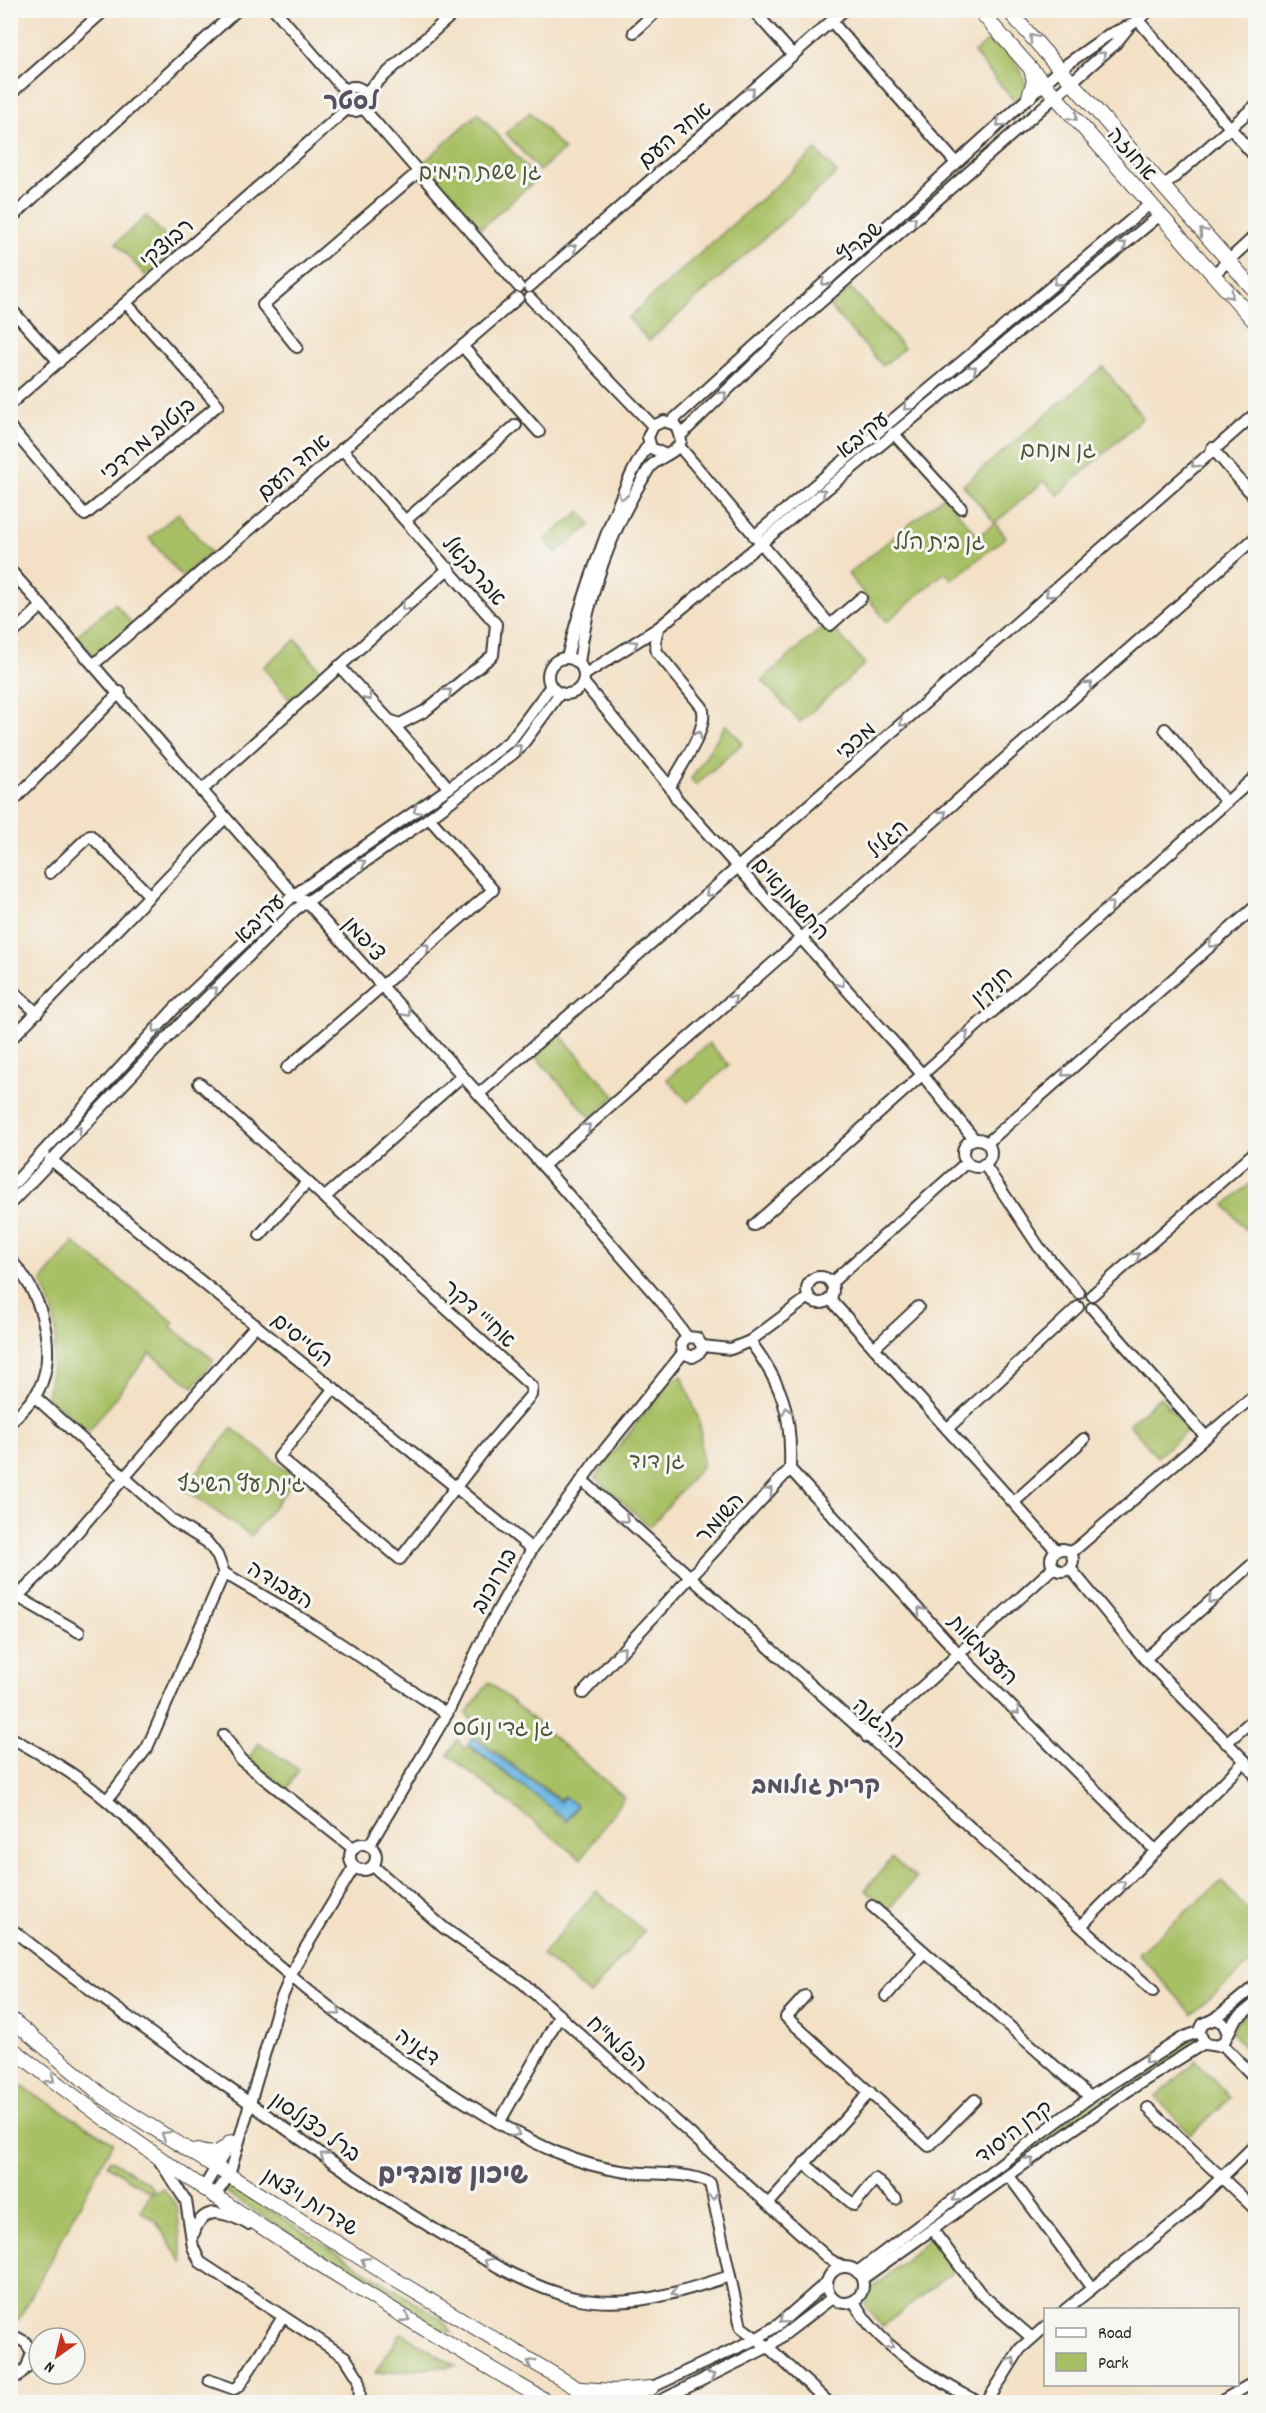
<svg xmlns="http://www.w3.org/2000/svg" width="1266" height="2413" font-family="Dekko,'Playpen Sans Hebrew',sans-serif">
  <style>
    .green { fill: #a8c065; stroke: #626e40; stroke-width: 1.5 }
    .water { fill: #6ab6e3; stroke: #436980; stroke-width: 1.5 }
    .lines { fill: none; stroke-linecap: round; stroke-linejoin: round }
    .minor-casing { stroke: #3c3935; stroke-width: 14 }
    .major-casing { stroke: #3c3935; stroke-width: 16 }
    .minor { stroke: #fff; stroke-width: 10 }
    .major { stroke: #fff; stroke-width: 14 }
    .oneway { stroke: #999 }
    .labels { text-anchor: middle; stroke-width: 6; stroke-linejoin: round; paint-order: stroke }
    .street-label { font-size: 22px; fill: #1c1c1c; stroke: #f6f6f2 }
    .park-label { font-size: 22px; fill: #4d5536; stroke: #f6f6f2 }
    .neighbourhood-label { font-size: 24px; font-weight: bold; fill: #575161; stroke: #f6f6f2 }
    .district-label { font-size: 28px; font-weight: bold; fill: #575161; stroke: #f6f6f2 }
  </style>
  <rect width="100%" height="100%" fill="#f6f6f2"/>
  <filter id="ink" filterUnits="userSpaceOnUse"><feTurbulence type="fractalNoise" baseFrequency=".0167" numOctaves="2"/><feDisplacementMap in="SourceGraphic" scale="12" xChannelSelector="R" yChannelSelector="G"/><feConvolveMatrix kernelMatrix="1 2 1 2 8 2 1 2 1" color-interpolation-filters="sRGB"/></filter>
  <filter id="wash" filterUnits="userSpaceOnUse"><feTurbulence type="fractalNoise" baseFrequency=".008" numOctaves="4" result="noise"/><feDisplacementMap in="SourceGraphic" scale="24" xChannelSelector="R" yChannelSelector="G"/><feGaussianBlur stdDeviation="1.35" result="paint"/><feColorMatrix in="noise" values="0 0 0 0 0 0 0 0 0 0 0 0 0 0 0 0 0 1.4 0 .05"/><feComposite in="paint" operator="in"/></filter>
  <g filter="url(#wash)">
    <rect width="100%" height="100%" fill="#f3e0c5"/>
    <!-- green -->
    <g class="green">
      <path d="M993 36C1007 53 1032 73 1023 97L1015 102 974 53Z"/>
      <path d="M530 112 564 150 539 171 506 133Z"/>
      <path d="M478 113 537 179 481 228 423 163Z"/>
      <path d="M816 150 837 173 649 341 628 318Z"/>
      <path d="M146 216 176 248 146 276 116 243Z"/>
      <path d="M851 288 904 348 883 366 830 307Z"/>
      <path d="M1103 367 1143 418 1058 495 1044 481 995 523 1006 537 952 580 945 572 887 622 848 574 944 496 978 536 995 523 963 485Z"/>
      <path d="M580 511 591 525 556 553 545 540Z"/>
      <path d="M178 513 210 552 182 577 149 538Z"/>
      <path d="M115 603 133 625 95 658 76 636Z"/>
      <path d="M828 622 865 664 800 722 762 680Z"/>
      <path d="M296 639 326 678 295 706 263 667Z"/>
      <path d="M726 724 743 743 696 785 691 779Z"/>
      <path d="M558 1033 615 1096 591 1118 534 1055Z"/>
      <path d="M709 1043 729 1065 688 1102 667 1079Z"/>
      <path d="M1253 1181 1256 1185 1255 1241 1225 1205Z"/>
      <path d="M73 1242 174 1322 171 1327 214 1360 193 1387 150 1353 89 1431 47 1397C53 1348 66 1330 41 1282Z"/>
      <path d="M682 1376 700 1422 702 1466 650 1527 595 1477 671 1379Z"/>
      <path d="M1160 1397 1188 1430 1157 1457 1129 1424Z"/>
      <path d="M232 1428 296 1478 251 1536 184 1489Z"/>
      <path d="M489 1682 624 1797 581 1859 448 1755 457 1740 465 1749 468 1746 555 1810 553 1812 567 1822 577 1806 563 1796 560 1800 469 1732 474 1722 466 1714Z"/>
      <path d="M259 1743 299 1770 287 1789 248 1759Z"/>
      <path d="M892 1858 916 1878 889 1910 865 1890Z"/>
      <path d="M1222 1881 1255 1919V1959L1192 2014 1138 1953Z"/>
      <path d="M596 1891 644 1931 590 1995 542 1955Z"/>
      <path d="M1255 2007V2060L1231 2032 1236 2022Z"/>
      <path d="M1192 2037 1195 2044 866 2275C965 2184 1078 2107 1192 2037Z"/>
      <path d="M1196 2060 1230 2098 1191 2135 1156 2097Z"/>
      <path d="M11 2080 113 2142 18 2321 10 2320Z"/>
      <path d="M110 2159 150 2184 154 2191 149 2192 107 2165Z"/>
      <path d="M225 2185 246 2195 443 2320 452 2332 436 2328 227 2193Z"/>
      <path d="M163 2189 177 2205 183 2265 155 2220 140 2211 150 2194Z"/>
      <path d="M932 2236 957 2268 882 2327 865 2305 868 2293Z"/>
      <path d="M401 2333 456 2366 375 2373Z"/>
    </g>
    <!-- water -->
    <path class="water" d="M472 1737 560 1802 564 1797 576 1805 567 1820 468 1744Z"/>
  </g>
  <g filter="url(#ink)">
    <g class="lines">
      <defs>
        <g id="minor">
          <path d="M275 10 345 91"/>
          <path d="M753 10 793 55"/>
          <path d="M1138 20 1256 158"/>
          <path d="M831 21 956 163"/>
          <path d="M634 32 658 10"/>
          <circle cx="354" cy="99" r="12"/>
          <path d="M365 93 457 10"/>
          <path d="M10 94 105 10"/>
          <path d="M363 108 519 287"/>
          <path d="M1163 187 1256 105"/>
          <path d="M10 219 237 10"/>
          <path d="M1213 275 1256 235"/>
          <path d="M529 287 844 10"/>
          <path d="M530 298 653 426"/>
          <path d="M10 308 59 362"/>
          <path d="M462 346 539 432"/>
          <path d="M297 347 263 305 418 172"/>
          <path d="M10 404 347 109"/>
          <path d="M671 422 1060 69 1108 35 1131 25 1150 10"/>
          <path d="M10 427 85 515 218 405 126 303"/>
          <path d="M893 433 961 508"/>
          <path d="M681 435 790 329 1115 44 1128 28"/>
          <path d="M679 446 830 625 861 598"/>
          <path d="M1212 448 1256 499"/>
          <path d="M406 520 516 425"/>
          <path d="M754 536 1150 204"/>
          <path d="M10 570C106 678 198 788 294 895L306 901 543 1166 664 1305 687 1337"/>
          <path d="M658 628 655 642 657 652 702 707C710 728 680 766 670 787"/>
          <path d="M10 636 42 606"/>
          <path d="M567 658C578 611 594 567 611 522 622 495 632 468 649 444"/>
          <circle cx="566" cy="676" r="18"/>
          <path d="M579 663C587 595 612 528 648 470 656 456 675 456 681 441L676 425 664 421 653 426 648 437 651 448 664 454"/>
          <path d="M94 664 518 298"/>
          <path d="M339 666 389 720 400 724 425 711 493 655 496 624 342 449"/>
          <path d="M584 675 658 628 1160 215"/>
          <path d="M583 682 670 787 677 799 921 1073 974 1139"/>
          <path d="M389 720 449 788"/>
          <path d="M1165 729 1226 802"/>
          <path d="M201 791 449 568"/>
          <path d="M10 804 120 692"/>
          <path d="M50 873 90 835 150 896"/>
          <path d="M10 988 37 1013"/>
          <path d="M10 1040 225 818"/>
          <path d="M287 1068 493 890 429 818"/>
          <path d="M199 1083 532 1387 531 1395 490 1443 400 1559 279 1457 334 1388"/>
          <path d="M479 1094 1256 413"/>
          <circle cx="977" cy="1153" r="14"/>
          <path d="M987 1143 1256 906"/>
          <path d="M50 1159 532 1549"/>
          <path d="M984 1164 1039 1247 1079 1293"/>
          <path d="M543 1166 1256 537"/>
          <path d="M10 1188 175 1008 294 895 449 788 511 740 551 686"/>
          <path d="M324 1198 462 1076"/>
          <path d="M10 1204 186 1018 295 910 429 818 519 749 560 693"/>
          <path d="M754 1225 1256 776"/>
          <path d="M260 1235 307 1182"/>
          <path d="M10 1260C41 1289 59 1352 38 1391 32 1402 19 1413 10 1423"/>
          <circle cx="820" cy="1290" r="13"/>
          <path d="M831 1283 967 1162"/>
          <path d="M1092 1295 1256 1151"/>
          <path d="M830 1299 1057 1551"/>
          <path d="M1092 1308 1206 1437"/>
          <path d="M702 1346 731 1349 750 1341 809 1297"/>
          <path d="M874 1348 918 1307"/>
          <path d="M683 1353 681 1344 687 1337 697 1338 702 1346"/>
          <path d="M683 1353 693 1357 701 1351 702 1346"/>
          <path d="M34 1396 173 1521 207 1542 217 1555 224 1573 306 1621 447 1714"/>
          <path d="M947 1429 1078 1307"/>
          <path d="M790 1469 960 1655 1156 1851"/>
          <path d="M582 1480 1153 1991"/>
          <path d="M1014 1502 1084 1439"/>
          <circle cx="1062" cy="1560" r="11"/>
          <path d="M1071 1553 1256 1394"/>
          <path d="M1070 1568 1145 1659 1245 1761 1256 1777"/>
          <path d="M18 1597 79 1632"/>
          <path d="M10 1604 48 1566 256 1325"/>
          <path d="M1145 1659 1256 1561"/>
          <path d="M583 1693 790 1469C792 1413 783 1386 750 1341"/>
          <path d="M224 1735 241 1760 354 1849"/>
          <path d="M10 1737C44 1756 76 1774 105 1799 149 1835 186 1881 228 1920 309 1997 403 2066 499 2123 537 2145 578 2165 621 2171 650 2176 683 2170 710 2183L741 2327 768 2347 828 2402"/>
          <path d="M867 1737 1054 1567"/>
          <path d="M1226 1743 1256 1717"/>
          <path d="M107 1800 147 1748 224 1573"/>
          <circle cx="363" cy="1857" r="13"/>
          <path d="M369 1846 447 1714 487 1630 532 1549 595 1462 683 1353"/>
          <path d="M373 1866 444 1928 523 1983 829 2259 843 2267"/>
          <path d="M872 1906 1090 2097"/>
          <path d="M1081 1926 1245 1761"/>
          <path d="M10 1928C98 1998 191 2061 282 2126 338 2166 393 2205 452 2240 491 2264 531 2287 575 2298 628 2310 680 2292 730 2276"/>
          <path d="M805 1996 786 2017 929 2146 975 2100"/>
          <path d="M886 1996 924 1952"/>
          <path d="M1215 2019 1256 1985"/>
          <path d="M1227 2031 1223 2023 1215 2019 1203 2024 1199 2032 1205 2044 1218 2046 1225 2040 1235 2020 1256 2003"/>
          <path d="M1222 2044 1256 2079"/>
          <path d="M1148 2108 1256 2210"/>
          <path d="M499 2123 560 2015"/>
          <path d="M159 2160 186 2201 193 2247 200 2262 345 2357 359 2379 360 2402"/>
          <path d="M804 2163 854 2205 875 2179 896 2199"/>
          <path d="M1009 2176 1091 2287"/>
          <path d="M203 2189 229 2146"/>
          <path d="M214 2197 229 2175 279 2004 297 1962 354 1867"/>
          <path d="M768 2204 870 2092"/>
          <path d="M194 2233C203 2203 227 2213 248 2224"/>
          <path d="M937 2236 981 2294 1032 2338"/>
          <circle cx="845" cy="2285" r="18"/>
          <path d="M857 2272 1090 2097 1184 2037 1199 2032"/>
          <path d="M862 2279 1129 2090 1204 2043"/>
          <path d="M854 2301C876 2346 935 2379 978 2402"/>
          <path d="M1065 2310 1181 2217 1256 2144"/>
          <path d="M10 2334 25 2342 32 2352 27 2367 18 2376 10 2375"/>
          <path d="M209 2380 234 2389 239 2386 283 2317"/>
          <path d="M620 2402 756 2339 778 2325 827 2282"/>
          <path d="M658 2402 768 2347 832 2298"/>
          <path d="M987 2402 1020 2349 1046 2326"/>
          <path d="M1220 2402 1256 2381"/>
        </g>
        <g id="major">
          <path d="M979 10 1256 323"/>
          <path d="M1008 10 1256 292"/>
          <path d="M1029 96 1034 81 1031 69"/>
          <path d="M10 2018 104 2097 399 2282 600 2402"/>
          <path d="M10 2047C180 2181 362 2294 548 2402"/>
          <path d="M197 2151C213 2156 220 2154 231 2142"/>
          <path d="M581 2389 614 2391 651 2388"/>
        </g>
      </defs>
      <!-- minor casing -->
      <use href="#minor" class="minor-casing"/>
      <!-- major casing -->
      <use href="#major" class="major-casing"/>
      <!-- minor -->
      <use href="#minor" class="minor"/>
      <!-- major -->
      <use href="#major" class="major"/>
    </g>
    <!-- one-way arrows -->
    <defs><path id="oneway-chevron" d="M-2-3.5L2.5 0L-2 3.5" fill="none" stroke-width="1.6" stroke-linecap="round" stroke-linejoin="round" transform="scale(1.5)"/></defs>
    <g class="oneway">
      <use href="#oneway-chevron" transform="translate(1033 38) rotate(-131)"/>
      <use href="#oneway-chevron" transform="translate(1102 55) rotate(-40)"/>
      <use href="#oneway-chevron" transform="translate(751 91) rotate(-41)"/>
      <use href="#oneway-chevron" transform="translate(1074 117) rotate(49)"/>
      <use href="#oneway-chevron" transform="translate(1000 123) rotate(138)"/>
      <use href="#oneway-chevron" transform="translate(913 220) rotate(-42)"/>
      <use href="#oneway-chevron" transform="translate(1203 232) rotate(-131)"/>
      <use href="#oneway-chevron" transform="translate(1123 245) rotate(-39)"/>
      <use href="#oneway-chevron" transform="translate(573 248) rotate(-41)"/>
      <use href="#oneway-chevron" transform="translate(825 282) rotate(138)"/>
      <use href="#oneway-chevron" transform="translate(1057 282) rotate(140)"/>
      <use href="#oneway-chevron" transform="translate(1230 295) rotate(48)"/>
      <use href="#oneway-chevron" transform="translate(973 369) rotate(-39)"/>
      <use href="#oneway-chevron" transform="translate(723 395) rotate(-44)"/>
      <use href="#oneway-chevron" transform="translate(907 407) rotate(140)"/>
      <use href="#oneway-chevron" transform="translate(1195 464) rotate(138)"/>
      <use href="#oneway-chevron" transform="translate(822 492) rotate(-39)"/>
      <use href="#oneway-chevron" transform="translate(622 496) rotate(113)"/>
      <use href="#oneway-chevron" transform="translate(1049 594) rotate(138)"/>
      <use href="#oneway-chevron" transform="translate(405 607) rotate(138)"/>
      <use href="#oneway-chevron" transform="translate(634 644) rotate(-32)"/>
      <use href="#oneway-chevron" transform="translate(1089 685) rotate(-42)"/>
      <use href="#oneway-chevron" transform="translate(448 692) rotate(-40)"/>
      <use href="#oneway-chevron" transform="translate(368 697) rotate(48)"/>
      <use href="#oneway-chevron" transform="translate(903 723) rotate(138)"/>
      <use href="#oneway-chevron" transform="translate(698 735) rotate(-61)"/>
      <use href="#oneway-chevron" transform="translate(518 748) rotate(-46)"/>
      <use href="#oneway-chevron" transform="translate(417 810) rotate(145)"/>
      <use href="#oneway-chevron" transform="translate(943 814) rotate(-42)"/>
      <use href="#oneway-chevron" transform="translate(362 863) rotate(-34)"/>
      <use href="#oneway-chevron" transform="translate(709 893) rotate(139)"/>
      <use href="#oneway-chevron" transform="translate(1110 905) rotate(-42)"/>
      <use href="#oneway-chevron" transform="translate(1212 944) rotate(139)"/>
      <use href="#oneway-chevron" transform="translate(426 947) rotate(-41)"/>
      <use href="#oneway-chevron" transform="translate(841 983) rotate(49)"/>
      <use href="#oneway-chevron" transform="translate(214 990) rotate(-45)"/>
      <use href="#oneway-chevron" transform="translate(733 999) rotate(-41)"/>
      <use href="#oneway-chevron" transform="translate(407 1013) rotate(49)"/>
      <use href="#oneway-chevron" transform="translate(156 1029) rotate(132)"/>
      <use href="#oneway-chevron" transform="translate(965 1034) rotate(-42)"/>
      <use href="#oneway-chevron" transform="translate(1065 1073) rotate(139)"/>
      <use href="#oneway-chevron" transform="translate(587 1127) rotate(-41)"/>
      <use href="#oneway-chevron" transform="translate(78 1130) rotate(-46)"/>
      <use href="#oneway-chevron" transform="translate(1136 1256) rotate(-41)"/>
      <use href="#oneway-chevron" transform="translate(787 1411) rotate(-102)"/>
      <use href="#oneway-chevron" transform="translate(769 1491) rotate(-48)"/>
      <use href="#oneway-chevron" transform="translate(625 1519) rotate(42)"/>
      <use href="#oneway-chevron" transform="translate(1212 1600) rotate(138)"/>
      <use href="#oneway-chevron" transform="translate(921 1611) rotate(-132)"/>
      <use href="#oneway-chevron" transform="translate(622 1650) rotate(-48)"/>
      <use href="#oneway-chevron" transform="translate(1016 1711) rotate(45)"/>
      <use href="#oneway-chevron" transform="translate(1122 1884) rotate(-45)"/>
      <use href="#oneway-chevron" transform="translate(337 2012) rotate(37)"/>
      <use href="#oneway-chevron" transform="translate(1148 2060) rotate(147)"/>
      <use href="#oneway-chevron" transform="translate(51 2079) rotate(38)"/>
      <use href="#oneway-chevron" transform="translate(516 2133) rotate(29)"/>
      <use href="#oneway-chevron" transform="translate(165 2135) rotate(-148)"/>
      <use href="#oneway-chevron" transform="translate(324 2156) rotate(-145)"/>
      <use href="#oneway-chevron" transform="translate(1030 2161) rotate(-36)"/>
      <use href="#oneway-chevron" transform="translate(713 2196) rotate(78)"/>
      <use href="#oneway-chevron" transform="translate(956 2198) rotate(143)"/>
      <use href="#oneway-chevron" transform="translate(365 2261) rotate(-148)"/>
      <use href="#oneway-chevron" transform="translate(488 2262) rotate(-151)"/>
      <use href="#oneway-chevron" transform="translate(675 2293) rotate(166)"/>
      <use href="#oneway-chevron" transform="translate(406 2318) rotate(31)"/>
      <use href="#oneway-chevron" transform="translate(783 2320) rotate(140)"/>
      <use href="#oneway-chevron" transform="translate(890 2345) rotate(35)"/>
      <use href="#oneway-chevron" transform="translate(1012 2361) rotate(-58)"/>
      <use href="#oneway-chevron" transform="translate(531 2363) rotate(-149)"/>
      <use href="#oneway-chevron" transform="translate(711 2376) rotate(-27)"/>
    </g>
  </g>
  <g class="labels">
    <!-- street labels -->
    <g class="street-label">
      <text transform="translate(674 134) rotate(-41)" y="8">אחד העם</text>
      <text transform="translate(1133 153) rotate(49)" y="8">אחוזה</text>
      <text transform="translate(860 241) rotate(-42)" y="8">שברץ</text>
      <text transform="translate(166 242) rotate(-41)" y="8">רבוצקי</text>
      <text transform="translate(862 434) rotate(-39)" y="8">עקיבא</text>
      <text transform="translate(147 438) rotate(-40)" y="8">בנטוב מרדכי</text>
      <text transform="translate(293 466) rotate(-41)" y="8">אחד העם</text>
      <text transform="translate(475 570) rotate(49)" y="8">אברבנאל</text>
      <text transform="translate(855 740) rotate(-42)" y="8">מכבי</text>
      <text transform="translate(887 838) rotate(-42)" y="8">הגליל</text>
      <text transform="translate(792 898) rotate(48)" y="8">החשמונאים</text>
      <text transform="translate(259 918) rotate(-44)" y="8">עקיבא</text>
      <text transform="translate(365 938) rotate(48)" y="8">ציפמן</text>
      <text transform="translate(991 985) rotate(-42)" y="8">חנקין</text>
      <text transform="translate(480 1313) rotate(42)" y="8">אח''י דקר</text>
      <text transform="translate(303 1339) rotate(39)" y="8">הטייסים</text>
      <text transform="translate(719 1517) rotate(-48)" y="8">השומר</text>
      <text transform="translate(493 1580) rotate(-61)" y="8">בורוכוב</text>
      <text transform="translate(281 1584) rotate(31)" y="8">העבודה</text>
      <text transform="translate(984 1649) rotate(46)" y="8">העצמאות</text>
      <text transform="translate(880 1722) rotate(42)" y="8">ההגנה</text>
      <text transform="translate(618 2043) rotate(42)" y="8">הפלמ"ח</text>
      <text transform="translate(418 2046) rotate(35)" y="8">דגניה</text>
      <text transform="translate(316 2126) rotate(35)" y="8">ברל כצנלסון</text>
      <text transform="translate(1013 2131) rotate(-37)" y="8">קרן היסוד</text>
      <text transform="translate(311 2201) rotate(32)" y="8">שדרות ויצמן</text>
    </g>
    <!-- park labels -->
    <g class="park-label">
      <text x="480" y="179">גן ששת הימים</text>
      <text x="1058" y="457">גן מנחם</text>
      <text x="939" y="549">גן בית הלל</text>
      <text x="657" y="1468">גן דוד</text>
      <text x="241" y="1491">גינת עץ השיזף</text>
      <text x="503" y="1735">גן גדי נוטס</text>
    </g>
    <!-- neighbourhood labels -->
    <g class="neighbourhood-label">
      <text x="351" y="109">לסטר</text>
      <text x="816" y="1793">קרית גולומב</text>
    </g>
    <!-- district labels -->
    <g class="district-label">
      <text x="453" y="2183">שיכון עובדים</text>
    </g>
  </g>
  <!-- margin -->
  <rect width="1266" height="2413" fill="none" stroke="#f6f6f2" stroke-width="36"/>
  <!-- legend -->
  <rect x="1044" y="2308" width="195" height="78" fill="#f6f6f2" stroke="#9f9f9c" stroke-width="1.5"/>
  <rect x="1056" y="2328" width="30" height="9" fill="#ffffff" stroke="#9f9f9c" stroke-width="1.5"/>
  <text x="1098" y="2338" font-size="18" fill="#1c1c1c">Road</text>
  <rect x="1056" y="2353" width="30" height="18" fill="#a8c065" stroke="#9f9f9c" stroke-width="1.5"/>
  <text x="1098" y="2368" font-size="18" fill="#1c1c1c">Park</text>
  <!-- north arrow -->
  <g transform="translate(57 2356) rotate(214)"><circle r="28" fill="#f6f6f2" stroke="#9f9f9c" stroke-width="1.5"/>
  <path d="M0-4.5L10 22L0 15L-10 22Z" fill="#c8321e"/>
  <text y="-9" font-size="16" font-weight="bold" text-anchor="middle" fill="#1c1c1c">N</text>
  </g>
</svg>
